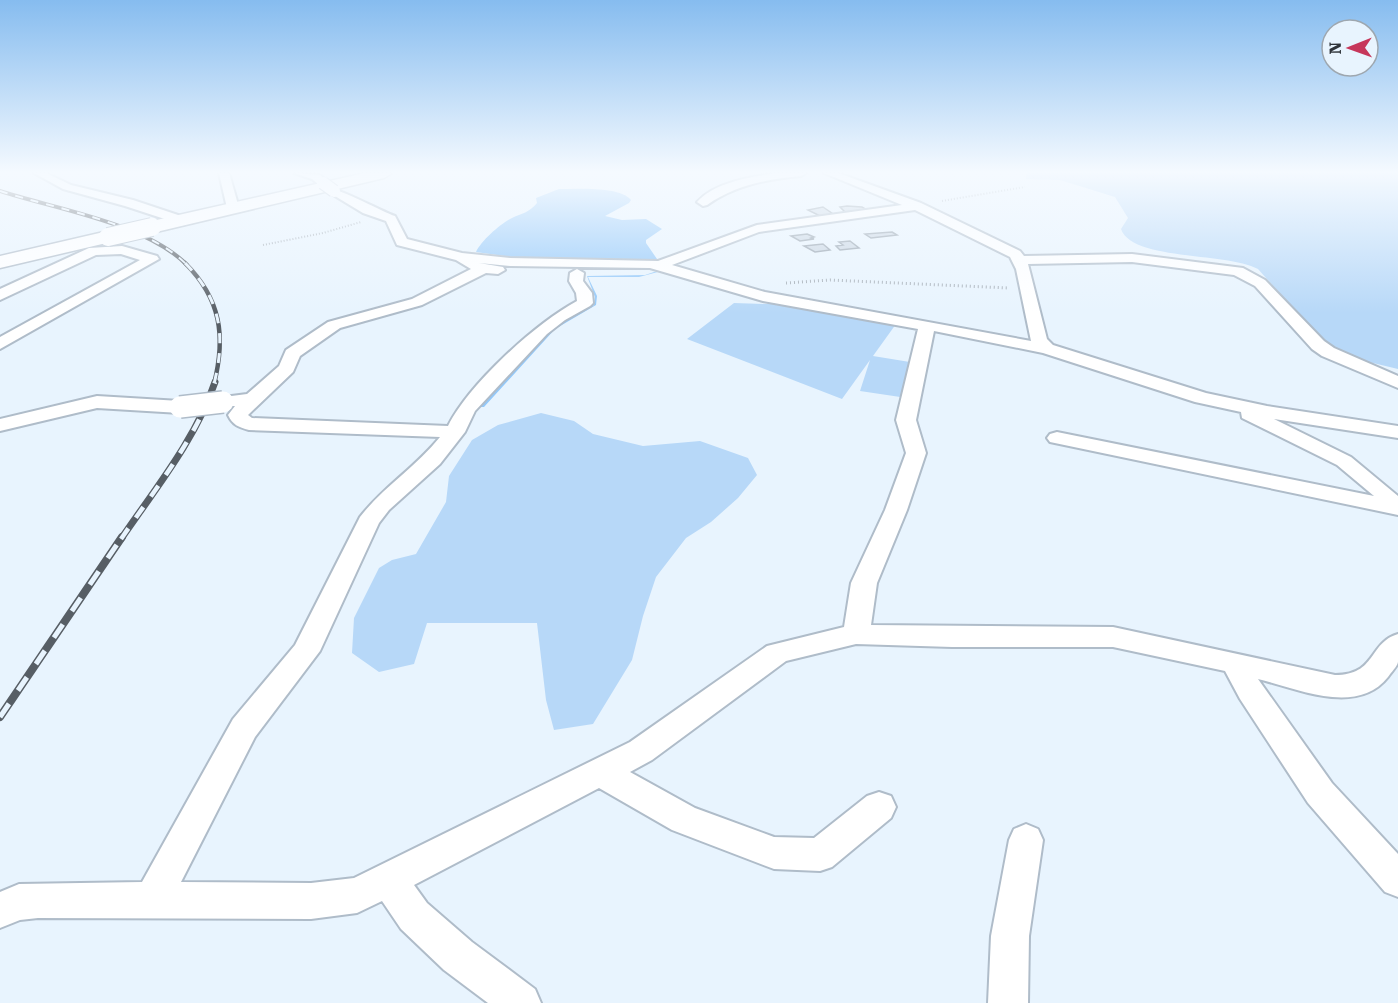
<svg xmlns="http://www.w3.org/2000/svg" width="1398" height="1003" font-family="'Roboto Serif',serif">
  <style>
    .green { fill: #b7d8f8 }
    .water { fill: #93c8f9 }
    .building { fill: #c8d5e2; stroke: #919eaa; stroke-width: 1.5 }
    .lines { fill: none; stroke-linecap: round; stroke-linejoin: round }
    .minor-casing { stroke: #afbcc9; stroke-width: 4 }
    .trunk-casing { stroke: #afbcc9; stroke-width: 3 }
    .path-far1 { stroke: #a4adb6; stroke-width: 2; stroke-dasharray: 1 2; stroke-linecap: butt }
    .path { stroke: #a4adb6; stroke-width: 3; stroke-dasharray: 1 3; stroke-linecap: butt }
    .minor { fill: #fff; fill-rule: evenodd }
    .trunk { fill: #fff; fill-rule: evenodd }
    .rail-far3-casing { stroke: #575e65; stroke-width: 4 }
    .rail-far2-casing { stroke: #575e65; stroke-width: 4.5 }
    .rail-far1-casing { stroke: #575e65; stroke-width: 7 }
    .rail-casing { stroke: #575e65; stroke-width: 8 }
    .rail-far3 { stroke: #e8f4fe; stroke-width: 2; stroke-dasharray: 8; stroke-linecap: butt }
    .rail-far2 { stroke: #e8f4fe; stroke-width: 3; stroke-dasharray: 10; stroke-linecap: butt }
    .rail-far1 { stroke: #e8f4fe; stroke-width: 4.5; stroke-dasharray: 13; stroke-linecap: butt }
    .rail { stroke: #e8f4fe; stroke-width: 5; stroke-dasharray: 16; stroke-linecap: butt }
    .minor-bridge-far1-casing { stroke: #afbcc9; stroke-width: 14; stroke-linecap: butt }
    .minor-bridge-casing { stroke: #afbcc9; stroke-width: 24; stroke-linecap: butt }
    .trunk-bridge-casing { stroke: #afbcc9; stroke-width: 20; stroke-linecap: butt }
    .minor-bridge-far1 { stroke: #fff; stroke-width: 12 }
    .minor-bridge { stroke: #fff; stroke-width: 21 }
    .trunk-bridge { stroke: #fff; stroke-width: 18 }
  </style>
  <rect width="100%" height="100%" fill="#e8f4fe"/>
  <!-- green -->
  <g class="green">
    <path d="M1026 173H1398V369L1348 357 1326 345 1258 269C1227 252 1132 261 1121 229L1128 218 1115 197 1060 180 1026 179Z"/>
    <path d="M775 301 896 324 873 356 916 363 907 398 860 391 870 360 842 399 687 339 734 303 767 304Z"/>
    <path d="M541 413 574 421 593 434 643 446 700 441 748 458 757 475 738 498 711 522 686 538 656 577 643 616 632 660 593 724 554 730 546 700 537 623H427L414 664 379 672 352 653 354 618 379 568 392 560 416 554 446 502 449 476 472 440 498 425Z"/>
  </g>
  <!-- water -->
  <g class="water">
    <path d="M559 189C577 189 620 186 631 200L629 203 605 216 622 220 646 219 662 229 646 240V243L657 259H557L511 257 476 252C481 241 501 223 512 218 522 213 529 213 537 203L536 198Z"/>
    <path d="M663 269H669L639 277H588L597 296 596 305 555 329 484 407H480L555 327 594 305 595 297 587 276 645 275Z"/>
  </g>
  <!-- building -->
  <g class="building">
    <path d="M847 206 862 207 869 211 847 214 840 207Z"/>
    <path d="M823 207 836 216 822 217 808 210Z"/>
    <path d="M892 232 897 235 871 238 865 234Z"/>
    <path d="M807 234 814 237 811 238 814 239 800 241 791 236Z"/>
    <path d="M850 241 859 248 840 250 836 246 843 245 839 242Z"/>
    <path d="M823 244 830 250 815 252 804 246Z"/>
  </g>
  <g class="lines">
    <defs>
      <g id="minor">
        <path d="M34 173H46L71 185 133 200 184 217 186 220 180 224 125 206 63 189Z"/>
        <path d="M219 173H229L239 208 237 211H229L227 208Z"/>
        <path d="M294 173 320 175 329 183 327 185H319L312 179Z"/>
        <path d="M777 173H806L801 176C768 179 735 185 707 205L703 206 697 202C715 182 751 177 777 173Z"/>
        <path d="M824 173H838L921 203 1020 251 1024 256 1132 254 1243 268 1265 280 1324 341 1334 348 1398 376V388L1322 356 1312 349 1255 286 1234 275 1132 262 1028 264 1047 339 1053 345 1206 393 1267 406 1398 426V438L1274 419 1351 457 1398 496V515L1050 442 1047 438 1050 434 1057 432 1374 496 1337 465 1242 418 1241 412 1195 402 1043 353 934 331 916 420 926 453 907 510 877 583 871 625 1113 627 1335 675C1377 675 1368 643 1398 634 1398 643 1398 653 1398 662 1397 667 1391 672 1388 677 1357 716 1298 689 1258 679L1332 783 1398 854V897L1385 892 1308 803 1240 699 1225 671 1113 647H952L856 644 786 661 652 760 630 772 695 808 774 837 814 838 867 796 879 792 891 796 896 807 891 818 832 867 820 871 774 869 672 830 599 788 414 885 427 903 472 942 535 989 541 1003H488L444 970 401 929 382 901 357 913 311 919 38 918 20 920 0 928V892L19 884 142 882 233 719 295 645 360 517C383 487 415 468 440 437L249 430C238 427 233 425 228 415L235 406H216L214 402 216 398 247 394 279 366 286 350 328 322 412 299 471 269 456 260 397 245 386 221 363 213 330 193V189C337 187 383 212 395 216L407 239 462 253 510 258 658 261 757 225 902 205ZM915 210 1010 257 1016 269 1031 341 765 292 672 265 759 232ZM479 263 510 266 650 268 763 301 918 329 896 420 906 453 885 510 851 583 844 627 767 646 630 742 354 878 311 883 181 882 255 737 320 651 379 523 389 510 440 464 465 432 475 411 547 334 565 320 590 306 593 303 592 293 583 281 584 273 577 269 570 273 569 281 576 293 577 301C535 324 470 383 448 426L252 418 248 415 293 372 300 356 340 328 422 305 486 273 498 274 505 270 503 267Z"/>
        <path d="M122 246 157 256 159 259 0 349V337L140 260 121 254 96 255 0 300V289L89 248Z"/>
        <path d="M97 396 180 401 187 403 190 407 187 411 180 413 97 408 0 431V419Z"/>
        <path d="M1026 824 1038 829 1043 840 1029 936 1028 1003H988L991 936 1009 840 1014 829Z"/>
      </g>
      <g id="trunk">
        <path d="M365 173H392L384 178 152 233 145 231 143 227 145 223 152 221Z"/>
        <path d="M108 231 115 233 118 237 115 241 0 268V256Z"/>
      </g>
    </defs>
    <!-- minor casing -->
    <use href="#minor" class="minor-casing"/>
    <!-- trunk casing -->
    <use href="#trunk" class="trunk-casing"/>
    <!-- path-far1 -->
    <g class="path-far1">
      <path d="M942 201 1025 187"/>
      <path d="M263 245 323 233 361 222"/>
    </g>
    <!-- path -->
    <path class="path" d="M786 283 830 280 1009 288"/>
    <!-- minor -->
    <use href="#minor" class="minor"/>
    <!-- trunk -->
    <use href="#trunk" class="trunk"/>
    <defs>
      <path id="rail-far3" d="M0 191C55 209 146 223 187 265"/>
      <path id="rail-far2" d="M185 263C221 299 226 336 214 384"/>
      <path id="rail-far1" d="M121 539C155 489 196 439 215 382"/>
      <path id="rail" d="M0 717 122 537"/>
    </defs>
    <!-- rail-far3 casing -->
    <use href="#rail-far3" class="rail-far3-casing"/>
    <!-- rail-far2 casing -->
    <use href="#rail-far2" class="rail-far2-casing"/>
    <!-- rail-far1 casing -->
    <use href="#rail-far1" class="rail-far1-casing"/>
    <!-- rail casing -->
    <use href="#rail" class="rail-casing"/>
    <!-- rail-far3 -->
    <use href="#rail-far3" class="rail-far3"/>
    <!-- rail-far2 -->
    <use href="#rail-far2" class="rail-far2"/>
    <!-- rail-far1 -->
    <use href="#rail-far1" class="rail-far1"/>
    <!-- rail -->
    <use href="#rail" class="rail"/>
    <defs>
      <path id="minor-bridge-far1" d="M323 183 334 191"/>
      <path id="minor-bridge" d="M180 407 223 402"/>
      <path id="trunk-bridge" d="M108 237 152 227"/>
    </defs>
    <!-- minor-bridge-far1 casing -->
    <use href="#minor-bridge-far1" class="minor-bridge-far1-casing"/>
    <!-- minor-bridge casing -->
    <use href="#minor-bridge" class="minor-bridge-casing"/>
    <!-- trunk-bridge casing -->
    <use href="#trunk-bridge" class="trunk-bridge-casing"/>
    <!-- minor-bridge-far1 -->
    <use href="#minor-bridge-far1" class="minor-bridge-far1"/>
    <!-- minor-bridge -->
    <use href="#minor-bridge" class="minor-bridge"/>
    <!-- trunk-bridge -->
    <use href="#trunk-bridge" class="trunk-bridge"/>
  </g>
  <!-- sky -->
  <linearGradient id="sky" x2="0" y2="1"><stop stop-color="#86bcef"/><stop offset="0.55" stop-color="#f5faff"/><stop offset="1" stop-color="#f5faff" stop-opacity="0"/></linearGradient>
  <rect width="1398" height="313" fill="url(#sky)"/>
  <!-- north arrow -->
  <g transform="translate(1350 48) rotate(269)"><circle r="28" fill="#e8f4fe" stroke="#9ea7af" stroke-width="1.5"/>
  <path d="M0-4.5L10 22L0 15L-10 22Z" fill="#c6375b"/>
  <text y="-9" font-size="16" font-weight="bold" text-anchor="middle" fill="#2e3339">N</text>
  </g>
</svg>
